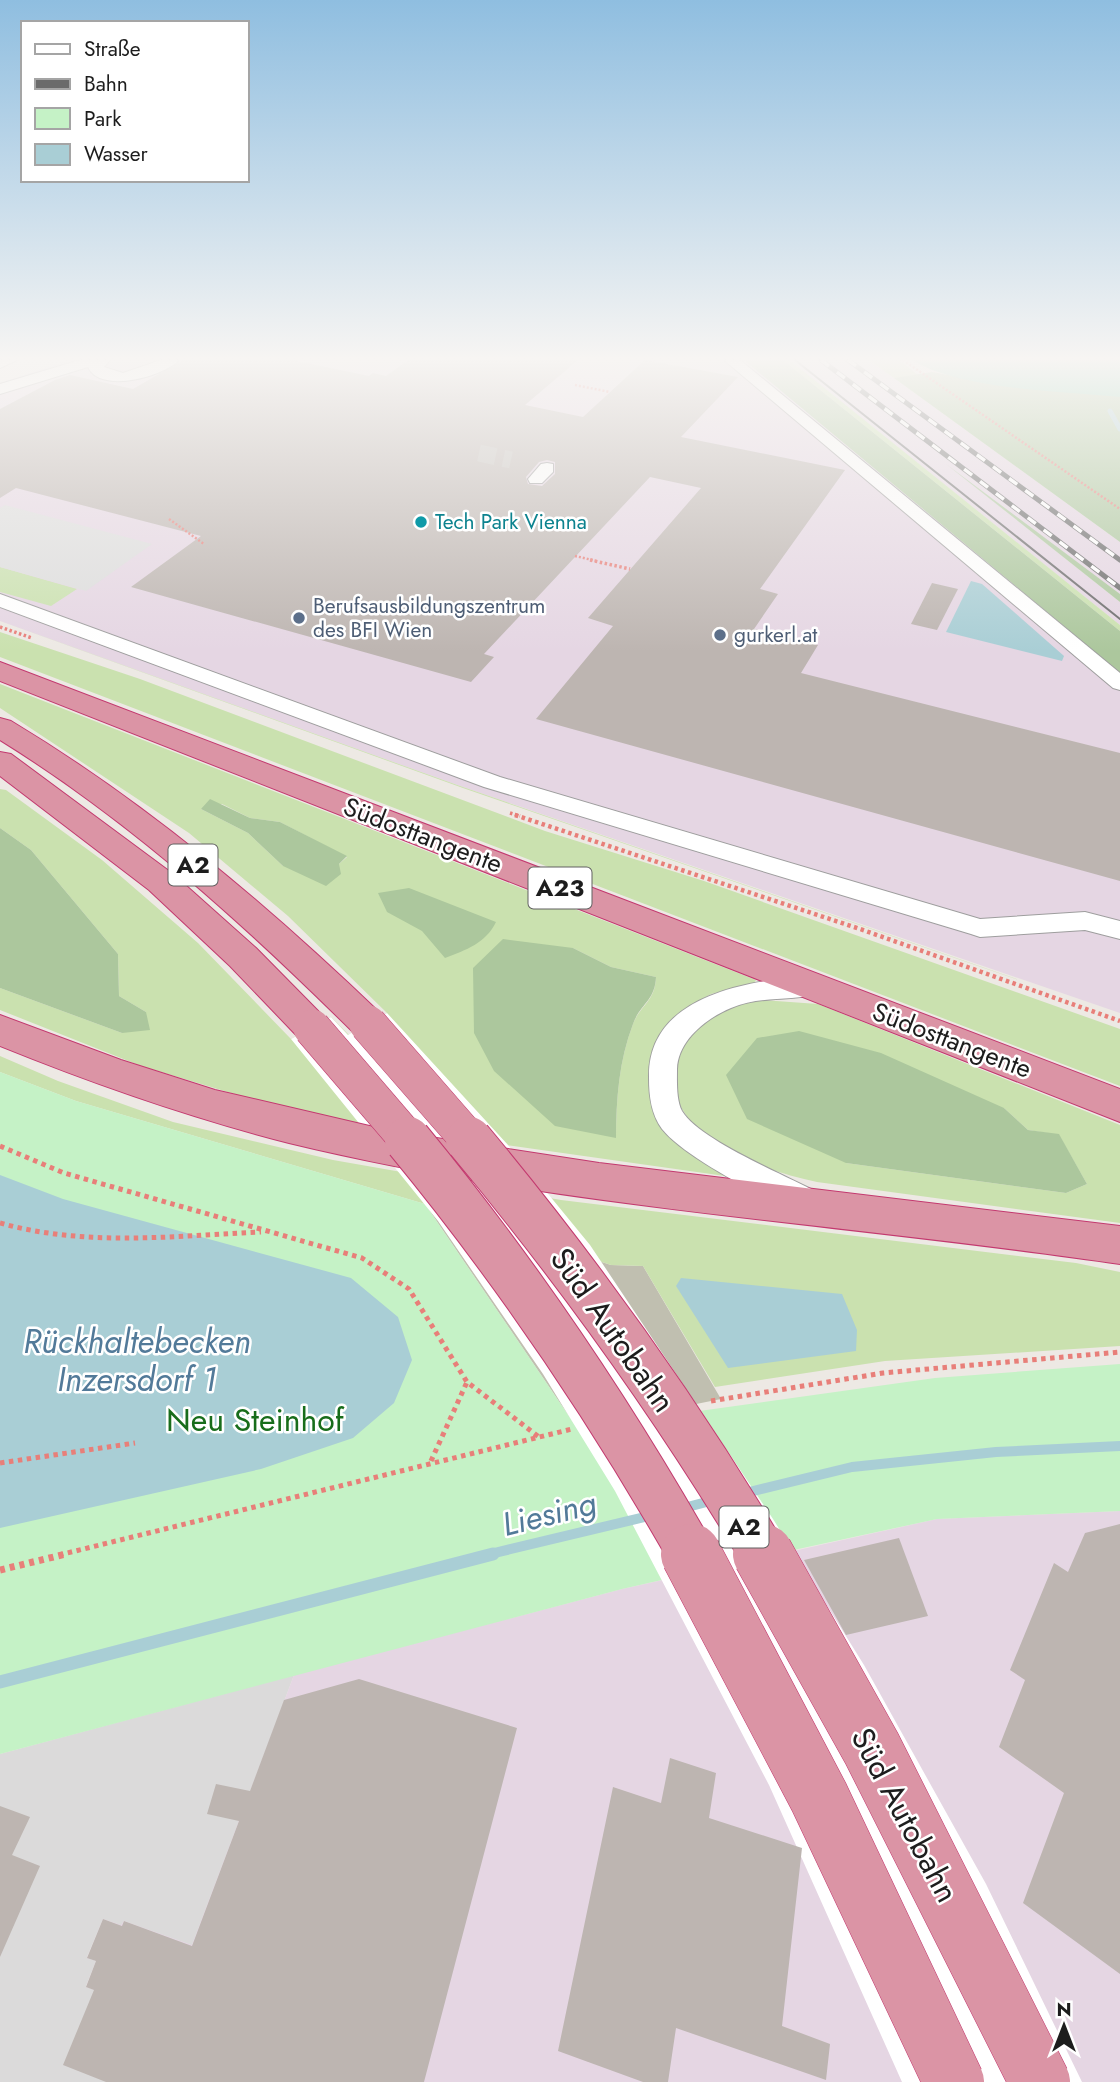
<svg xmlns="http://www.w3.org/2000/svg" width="1120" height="2082" font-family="Jost,sans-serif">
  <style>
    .residential { fill: #dbdada }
    .industrial { fill: #e5d6e3 }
    .construction { fill: #c0bfb0 }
    .grass { fill: #cae1af; fill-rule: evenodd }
    .forest { fill: #acc79d }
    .park { fill: #c5f2c6 }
    .pitch { fill: #8bd3b3 }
    .parking { fill: #ddd }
    .water { fill: #a9ced5 }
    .pier { fill: #fff }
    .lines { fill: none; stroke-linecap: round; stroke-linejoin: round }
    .stream-far2 { stroke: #a9ced5; stroke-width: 5 }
    .stream-far1 { stroke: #a9ced5; stroke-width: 10 }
    .stream { stroke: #a9ced5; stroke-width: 13 }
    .building { fill: #bdb5b1; fill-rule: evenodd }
    .minor-tunnel { stroke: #c3c0bc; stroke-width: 17; stroke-dasharray: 17 8; stroke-linecap: butt }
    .minor-casing { stroke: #9e9e9e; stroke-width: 2 }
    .highway-casing { stroke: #c3396f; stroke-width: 2 }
    .path-far4 { stroke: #e87f79; stroke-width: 2.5; stroke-dasharray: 2 2; stroke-linecap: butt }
    .path-far3 { stroke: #e87f79; stroke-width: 3.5; stroke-dasharray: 2.5 2.5; stroke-linecap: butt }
    .path-far2 { stroke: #e87f79; stroke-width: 4.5; stroke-dasharray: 3.5 3.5; stroke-linecap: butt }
    .path-far1 { stroke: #e87f79; stroke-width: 5; stroke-dasharray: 4.5 4.5; stroke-linecap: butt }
    .path { stroke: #e87f79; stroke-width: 7; stroke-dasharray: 5 5; stroke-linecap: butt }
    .minor { fill: #fff; fill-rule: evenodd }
    .highway { fill: #db94a5; fill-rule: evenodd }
    .tram { stroke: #6b6b6b; stroke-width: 2 }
    .rail-casing { stroke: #6b6b6b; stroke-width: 5 }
    .rail { stroke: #fff; stroke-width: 3.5; stroke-dasharray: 10; stroke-linecap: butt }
    .highway-bridge-far2-casing { stroke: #c3396f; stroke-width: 38; stroke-linecap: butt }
    .highway-bridge-far1-casing { stroke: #c3396f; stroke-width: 48; stroke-linecap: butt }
    .highway-bridge-casing { stroke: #c3396f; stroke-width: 61; stroke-linecap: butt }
    .highway-bridge-far2 { stroke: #db94a5; stroke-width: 37 }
    .highway-bridge-far1 { stroke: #db94a5; stroke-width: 46 }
    .highway-bridge { stroke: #db94a5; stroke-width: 60 }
    .culture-dot { fill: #0f9aa8; stroke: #fff; stroke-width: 2.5 }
    .service-dot { fill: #5c6f8a; stroke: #fff; stroke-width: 2.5 }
    .labels { text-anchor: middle; stroke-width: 5; stroke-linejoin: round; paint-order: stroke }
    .far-culture-label { font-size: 21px; fill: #0d838f; stroke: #fff; text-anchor: start }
    .far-service-label { font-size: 21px; fill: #4e5e75; stroke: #fff; text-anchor: start }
    .shield { fill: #fff; stroke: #616161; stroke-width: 2 }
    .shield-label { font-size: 24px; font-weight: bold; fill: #1d1d1d }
    .street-label { font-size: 26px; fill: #1d1d1d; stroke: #fff }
    .near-street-label { font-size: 32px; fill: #1d1d1d; stroke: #fff }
    .near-park-label { font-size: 32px; fill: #186d1b; stroke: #fff }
    .near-water-label { font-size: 33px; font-style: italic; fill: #527a99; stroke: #fff }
  </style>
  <rect width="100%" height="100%" fill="#ede9e4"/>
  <!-- residential -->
  <path class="residential" d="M294 1675 192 1946 124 1921 122 1926 103 1919 87 1957 96 1961 86 1986 94 1990 106 2082H0V1754Z"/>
  <!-- industrial -->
  <g class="industrial">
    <path d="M69 360H744L1120 673V1013L460 786 0 621V383Z"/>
    <path d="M789 360H869L1120 542V594L993 501 1120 602V625Z"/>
    <path d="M1120 1511V2082H106L94 1990 86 1987 96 1961 87 1958 103 1919 121 1925 124 1921 192 1945 294 1675 622 1589 937 1519Z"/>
  </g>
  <!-- construction -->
  <path class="construction" d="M425 1204 611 1265 643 1266 721 1399 577 1428Z"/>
  <!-- grass -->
  <g class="grass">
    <path d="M783 360H789L807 374 1120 625V631Z"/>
    <path d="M869 360H899L918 375 894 378Z"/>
    <path d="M0 567 77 589 51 606 0 592Z"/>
    <path d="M0 621 460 786 1120 1015 463 788Z"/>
    <path d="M0 632 140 679 545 831 704 881 1120 1029V1086L0 657Z"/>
    <path d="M0 684 756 980 754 983 711 994 686 1008 664 1031 650 1064 651 1100 732 1177 371 1126 251 1099 141 1066 0 1010V988L122 1033 146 1012 119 996 118 954 31 850 0 828V789L6 790 102 860 198 943 291 1039 331 1017 349 1035 387 1013 288 916 189 833 0 708ZM222 804 250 818 280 822 347 857 339 864 283 866 248 833 201 809ZM573 948 611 967 656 977C655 1002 641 1004 633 1024 619 1060 616 1100 616 1138Z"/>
    <path d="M762 1000 818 1004 1120 1125V1223L817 1182C784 1175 739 1161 712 1141 658 1101 656 1041 720 1011 733 1005 749 1003 762 1000ZM1004 1108 1028 1130 1059 1135 1087 1184 1066 1193 846 1163Z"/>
    <path d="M0 1056 58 1081 173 1122 333 1160 561 1200 1076 1263 1120 1272V1346L885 1361 715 1387 643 1266 611 1265 425 1204 76 1101 0 1072Z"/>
  </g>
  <!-- forest -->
  <g class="forest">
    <path d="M744 360H783L1120 631V673Z"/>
    <path d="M1120 360V542L894 378 932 372 1013 386Z"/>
    <path d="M946 464 1120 594V602Z"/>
    <path d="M210 799 250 818 280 822 347 856 339 864 341 874 326 886 283 866 248 833 201 809Z"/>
    <path d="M0 828 31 850 118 954 119 996 146 1012 150 1030 122 1033 0 988Z"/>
    <path d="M409 888 496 922C486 943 466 950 445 958L422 931 387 912 378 893Z"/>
    <path d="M503 939 573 948 611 967 656 977C655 1001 640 1004 633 1024 619 1060 616 1100 616 1138L555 1126 494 1071 474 1033 473 968Z"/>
    <path d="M799 1031 881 1053 1004 1108 1028 1130 1059 1134 1087 1184 1066 1193 846 1163 747 1119 726 1075 757 1038Z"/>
  </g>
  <!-- park -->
  <path class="park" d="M0 1072 76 1101 425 1204 577 1428 935 1378 1120 1364V1511L937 1519 789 1551 622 1589 0 1754Z"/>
  <!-- pitch -->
  <path class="pitch" d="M912 360H1120V397C1061 391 961 390 912 360Z"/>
  <!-- parking -->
  <path class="parking" d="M5 505 152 544 86 591 0 567V508Z"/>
  <!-- water -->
  <g class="water">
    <path d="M971 581 982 584 1064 656 1062 661 946 632Z"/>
    <path d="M0 1175 63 1199 351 1278 398 1317 412 1360 394 1403 353 1438 261 1469 0 1528Z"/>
    <path d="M681 1278 842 1294 857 1330 856 1351 728 1368 676 1286Z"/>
  </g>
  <!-- pier -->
  <path class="pier" d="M387 1013 508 1145 590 1245 773 1519 864 1665 986 1884 1082 2082H902L769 1785 615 1491 543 1374 438 1221 291 1039 331 1017 348 1035Z"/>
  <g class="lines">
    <!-- stream-far2 -->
    <path class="stream-far2" d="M1110 411 1120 429"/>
    <!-- stream-far1 -->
    <g class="stream-far1">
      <path d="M741 1494 852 1467 996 1452 1120 1446"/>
      <path d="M680 1509 714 1500"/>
      <path d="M486 1555 653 1515"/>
    </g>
    <!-- stream -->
    <path class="stream" d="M0 1682 493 1554"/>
  </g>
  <!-- building -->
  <g class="building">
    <path d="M183 360H292L369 376 373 373 386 376 408 360H578L525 405 583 417 645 360 738 377 681 437 845 470 760 589 778 594 754 629 818 645 801 673 1120 753V881L536 719 613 626 588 618 701 488 650 477 484 654 494 657 471 682 131 587 201 536 16 488 0 498V409L55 380 70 375 133 389ZM547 460 555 462V474L542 486 528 484 526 477 539 462Z"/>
    <path d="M932 583 958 589 937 630 911 624Z"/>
    <path d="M1120 1524V1974L1023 1903 1064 1793 999 1747 1025 1680 1010 1670 1054 1563 1068 1572 1085 1533Z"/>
    <path d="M899 1538 928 1616 846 1635 804 1560Z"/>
    <path d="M359 1679 517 1728 424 2082H106L63 2065 94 1990 86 1987 96 1961 87 1958 103 1919 122 1926 124 1921 192 1946 239 1821 207 1814 216 1784 250 1791 284 1700Z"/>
    <path d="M670 1758 716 1773 709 1818 802 1848 782 2026 830 2044 826 2080 676 2028 668 2082H643L558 2051 613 1787 661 1803Z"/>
    <path d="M0 1806 30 1817 12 1855 40 1866 0 1957Z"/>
  </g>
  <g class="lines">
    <!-- minor-tunnel -->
    <path class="minor-tunnel" d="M479 453 511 460"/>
    <defs>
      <g id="minor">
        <path d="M0 360H17L0 368Z"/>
        <path d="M80 360H110L104 367 123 373 161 360H179C163 377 100 394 88 367L0 394V384Z"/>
        <path d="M724 360H740L1120 673V690L1113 688Z"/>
        <path d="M547 463 553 464V472L542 483H530L528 479 541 464Z"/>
        <path d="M0 594 500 777 980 919 1085 912 1120 921V939L1085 930 980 937 971 934 484 787 0 607Z"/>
        <path d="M811 976 821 979 824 986 821 993C792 1002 760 995 731 1008 707 1018 678 1040 677 1069 677 1081 676 1100 682 1111 699 1140 787 1176 819 1193L824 1202 819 1211 808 1215C772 1203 685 1158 662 1129 651 1114 649 1096 649 1078 647 995 749 980 811 976Z"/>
      </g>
      <g id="highway">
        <path d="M0 662 1120 1089V1122L0 681Z"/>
        <path d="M0 718 11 721C147 803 266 904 381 1014L387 1024 381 1034 368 1038 355 1034C245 925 132 822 0 740Z"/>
        <path d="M0 752 11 754 173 874 256 948 325 1018 331 1028 325 1038 312 1042 299 1038 230 966 149 890 0 776Z"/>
        <path d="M0 1015 121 1060 215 1090 391 1131 599 1163 1120 1226V1264C844 1223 561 1209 289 1143 191 1118 94 1084 0 1046Z"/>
      </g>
    </defs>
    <!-- minor casing -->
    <use href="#minor" class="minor-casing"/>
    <!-- highway casing -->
    <use href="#highway" class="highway-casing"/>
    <!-- path-far4 -->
    <g class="path-far4">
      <path d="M903 360 1120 509"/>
      <path d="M575 385 610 392"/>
      <path d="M169 519 204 544"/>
      <path d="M575 556 597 561"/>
    </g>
    <!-- path-far3 -->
    <g class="path-far3">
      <path d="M590 560 630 569"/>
      <path d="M0 627 32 638"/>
      <path d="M510 813 520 816"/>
    </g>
    <!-- path-far2 -->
    <path class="path-far2" d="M515 815 860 929 1120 1021"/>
    <!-- path-far1 -->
    <g class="path-far1">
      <path d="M0 1146 64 1173 362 1258 409 1289 467 1382 539 1437"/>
      <path d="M0 1223C86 1247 173 1236 261 1232"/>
      <path d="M711 1401 883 1373 1120 1352"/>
      <path d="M431 1461 467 1382"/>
      <path d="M0 1463 135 1443"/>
      <path d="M59 1555 572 1429"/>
    </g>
    <!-- path -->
    <path class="path" d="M0 1570 66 1554"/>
    <!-- minor -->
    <use href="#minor" class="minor"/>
    <!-- highway -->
    <use href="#highway" class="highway"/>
    <!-- tram -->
    <path class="tram" d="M795 360 1120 619"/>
    <defs>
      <g id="rail">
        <path d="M821 360 1120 588"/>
        <path d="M848 360 1120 560"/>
      </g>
    </defs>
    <!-- rail casing -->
    <use href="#rail" class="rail-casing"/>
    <!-- rail -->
    <use href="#rail" class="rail"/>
    <defs>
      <g id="highway-bridge-far2">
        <path d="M368 1024 470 1141"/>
        <path d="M312 1028 409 1141"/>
      </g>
      <g id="highway-bridge-far1">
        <path d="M408 1140C515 1270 609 1409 692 1555"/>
        <path d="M469 1140C578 1271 677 1409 764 1555"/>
      </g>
      <g id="highway-bridge">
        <path d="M691 1554 819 1797 954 2082"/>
        <path d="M763 1554 872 1749 1040 2082"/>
      </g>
    </defs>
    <!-- highway-bridge-far2 casing -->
    <use href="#highway-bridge-far2" class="highway-bridge-far2-casing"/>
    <!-- highway-bridge-far1 casing -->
    <use href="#highway-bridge-far1" class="highway-bridge-far1-casing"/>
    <!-- highway-bridge casing -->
    <use href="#highway-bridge" class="highway-bridge-casing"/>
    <!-- highway-bridge-far2 -->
    <use href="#highway-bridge-far2" class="highway-bridge-far2"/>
    <!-- highway-bridge-far1 -->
    <use href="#highway-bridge-far1" class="highway-bridge-far1"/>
    <!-- highway-bridge -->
    <use href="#highway-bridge" class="highway-bridge"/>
  </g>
  <!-- sky -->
  <linearGradient id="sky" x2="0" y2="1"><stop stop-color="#8fbee0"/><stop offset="0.55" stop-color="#f7f5f3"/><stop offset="1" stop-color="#f7f5f3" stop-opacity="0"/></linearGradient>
  <rect width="1120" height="652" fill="url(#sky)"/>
  <!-- markers -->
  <circle class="culture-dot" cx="421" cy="522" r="7"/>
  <g class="service-dot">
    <circle cx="299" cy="618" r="7"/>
    <circle cx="720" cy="635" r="7"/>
  </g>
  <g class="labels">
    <!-- far-culture labels -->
    <g class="far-culture-label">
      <text x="435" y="529">Tech Park Vienna</text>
    </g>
    <!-- far-service labels -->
    <g class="far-service-label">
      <text x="313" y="613">Berufsausbildungszentrum<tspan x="313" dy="24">des BFI Wien</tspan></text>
      <text x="734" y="642">gurkerl.at</text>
    </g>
    <!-- shield labels -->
    <g class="shield">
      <rect x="168.5" y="844.5" width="49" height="41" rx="5"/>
      <rect x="528.5" y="867.5" width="63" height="41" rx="5"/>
      <rect x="719.5" y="1506.5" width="49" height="41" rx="5"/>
    </g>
    <g class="shield-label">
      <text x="193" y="873">A2</text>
      <text x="560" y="896">A23</text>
      <text x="744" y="1535">A2</text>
    </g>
    <!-- street labels -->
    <g class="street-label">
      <text transform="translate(423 835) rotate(21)" y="9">Südosttangente</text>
      <text transform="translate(952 1040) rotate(21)" y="9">Südosttangente</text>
    </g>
    <!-- near-street labels -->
    <g class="near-street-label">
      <text transform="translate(613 1330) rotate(55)" y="11">Süd Autobahn</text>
      <text transform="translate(905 1815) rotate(62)" y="11">Süd Autobahn</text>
    </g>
    <!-- near-park labels -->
    <g class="near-park-label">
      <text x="255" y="1431">Neu Steinhof</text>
    </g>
    <!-- near-water labels -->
    <g class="near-water-label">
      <text x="137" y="1353">Rückhaltebecken<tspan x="137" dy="38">Inzersdorf 1</tspan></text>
      <text transform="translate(549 1513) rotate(-14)" y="12">Liesing</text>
    </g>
  </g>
  <!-- legend -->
  <rect x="21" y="21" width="228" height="161" fill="#ffffff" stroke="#a5a5a5" stroke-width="2"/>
  <rect x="35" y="44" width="35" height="10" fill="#ffffff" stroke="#a5a5a5" stroke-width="2"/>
  <text x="84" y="56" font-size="21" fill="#1d1d1d">Straße</text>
  <rect x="35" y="79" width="35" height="10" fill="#6b6b6b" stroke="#a5a5a5" stroke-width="2"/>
  <text x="84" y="91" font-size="21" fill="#1d1d1d">Bahn</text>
  <rect x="35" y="108" width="35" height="21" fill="#c5f2c6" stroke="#a5a5a5" stroke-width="2"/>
  <text x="84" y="126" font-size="21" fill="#1d1d1d">Park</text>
  <rect x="35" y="144" width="35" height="21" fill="#a9ced5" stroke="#a5a5a5" stroke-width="2"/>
  <text x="84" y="161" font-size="21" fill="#1d1d1d">Wasser</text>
  <!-- north arrow -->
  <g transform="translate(1064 2026)" stroke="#ffffff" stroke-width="5" paint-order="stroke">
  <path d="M0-5L12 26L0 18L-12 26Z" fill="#1d1d1d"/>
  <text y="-10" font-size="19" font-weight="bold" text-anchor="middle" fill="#1d1d1d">N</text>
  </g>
</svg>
